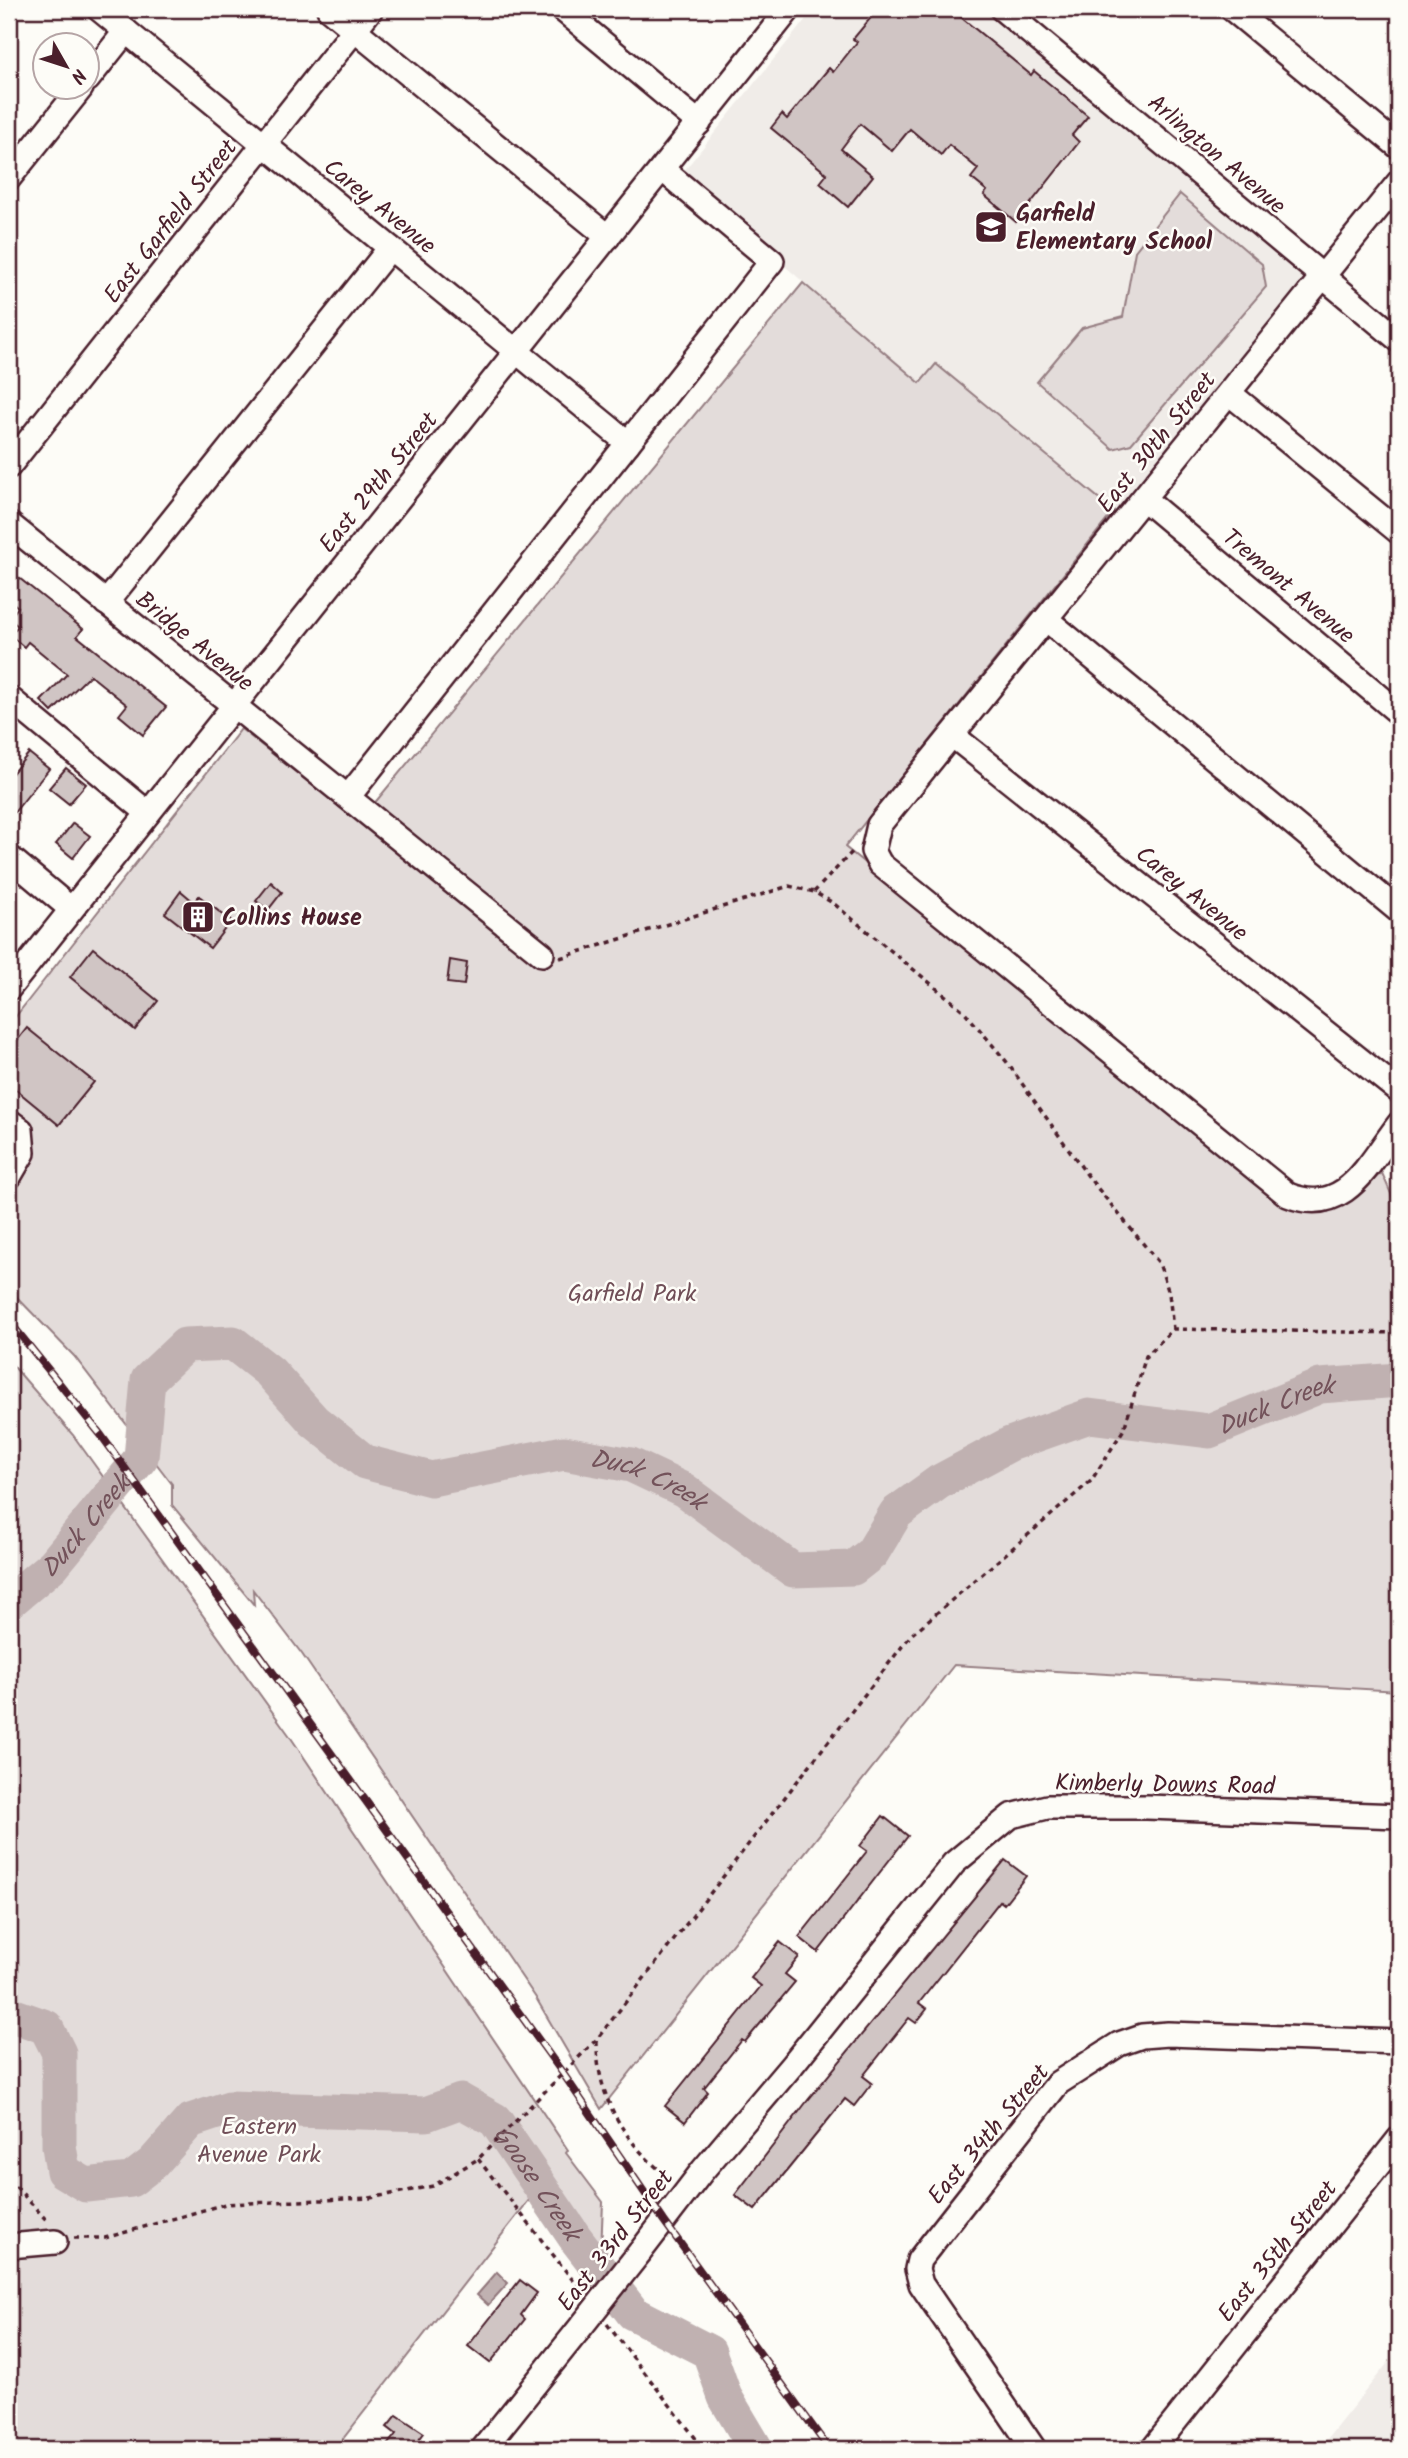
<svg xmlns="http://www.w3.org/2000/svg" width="1408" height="2458" font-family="Kalam,sans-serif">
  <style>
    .built { fill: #f0ece8 }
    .green { fill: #e3dcda; stroke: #967e82; stroke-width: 2 }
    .water { fill: #c0b1b1; stroke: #91777b; stroke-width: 2 }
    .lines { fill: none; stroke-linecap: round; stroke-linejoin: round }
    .river { stroke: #c0b1b1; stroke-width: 35 }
    .building { fill: #d0c5c4; stroke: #4a1f2b; stroke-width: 2 }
    .minor-casing { stroke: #4a1f2b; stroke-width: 28 }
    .path { stroke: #4a1f2b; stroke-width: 3.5; stroke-dasharray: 5 5; stroke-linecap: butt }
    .minor { stroke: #fdfcf7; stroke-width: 23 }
    .rail-casing { stroke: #4a1f2b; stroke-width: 8 }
    .rail { stroke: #fdfcf7; stroke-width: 5; stroke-dasharray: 16; stroke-linecap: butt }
    .minor-bridge-casing { stroke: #4a1f2b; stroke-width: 28; stroke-linecap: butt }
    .minor-bridge { stroke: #fdfcf7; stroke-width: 23 }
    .labels { text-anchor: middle; stroke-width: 5; stroke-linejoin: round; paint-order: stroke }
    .street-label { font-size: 24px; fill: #4a1f2b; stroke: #fdfcf7 }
    .poi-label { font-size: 24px; font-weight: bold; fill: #4a1f2b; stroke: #fdfcf7; text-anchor: start }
    .park-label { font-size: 24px; fill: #704e57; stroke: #fdfcf7 }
    .water-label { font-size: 26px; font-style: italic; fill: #73525a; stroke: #fdfcf7 }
  </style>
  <rect width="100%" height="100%" fill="#fdfcf7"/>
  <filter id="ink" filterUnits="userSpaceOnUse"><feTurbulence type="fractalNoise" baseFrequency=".0143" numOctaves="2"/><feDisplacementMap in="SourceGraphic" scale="14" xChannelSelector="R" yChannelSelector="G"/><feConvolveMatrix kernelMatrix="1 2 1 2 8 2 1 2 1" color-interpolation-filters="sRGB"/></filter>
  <g filter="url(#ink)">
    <!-- built -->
    <g class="built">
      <path d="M814 9H984L1305 277 1114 511 936 364 921 383 680 176Z"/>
      <path d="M1399 2349V2449H1319Z"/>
    </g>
    <!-- green -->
    <g class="green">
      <path d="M1180 194 1262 264 1266 287 1131 444 1113 449 1037 382 1082 328 1123 317 1135 251Z"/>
      <path d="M803 283 920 383 936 364 1114 511 845 847 1291 1209 1328 1212 1382 1173 1399 1212V1691L954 1665 601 2109 536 1998 302 1654 253 1590 254 1605 172 1505V1484L74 1356 9 1289V1025L241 729 359 822Z"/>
      <path d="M9 1361 73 1435 289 1735 568 2150 566 2153 603 2202 601 2252 547 2177 335 2449H9Z"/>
    </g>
    <!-- water -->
    <path class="water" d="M497 2272 508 2283 488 2305 477 2295Z"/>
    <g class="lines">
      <!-- river -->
      <g class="river">
        <path id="s1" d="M9 1602 53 1565 141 1458 148 1380 185 1345 233 1343 270 1372 314 1421 365 1462 431 1479 564 1453 631 1465 684 1490 793 1570 853 1568 872 1553 896 1513 939 1482 1010 1444 1089 1416 1209 1431 1320 1386 1399 1380"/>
        <path id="s2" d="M9 2014 46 2027 59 2053V2146L63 2171 86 2185 131 2180 153 2163 190 2121 229 2108 426 2114 461 2101 495 2120 576 2239 633 2313 709 2352 725 2397 756 2449"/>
      </g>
    </g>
    <!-- building -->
    <g class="building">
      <path d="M878 9H951L1031 75 1034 71 1088 116 1072 135 1079 142 1016 222 984 195 987 191 971 178 978 169 949 145 941 155 910 129 892 151 860 124 841 149 873 176 848 207 820 183 827 174 771 128 782 114 787 119 829 68 833 72 857 42 853 39Z"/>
      <path d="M9 570 83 629 77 636 166 707 143 735 119 715 127 705 90 675 52 712 41 701 67 674 28 642 24 647 10 635 18 626 9 619 18 607 9 600Z"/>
      <path d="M29 753 49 769 9 819V777Z"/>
      <path d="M66 768 86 784 69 804 49 788Z"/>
      <path d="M73 823 90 836 73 858 56 844Z"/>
      <path d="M271 882 282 892 268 910 256 901Z"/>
      <path d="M181 891 194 902 199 896 231 921 210 948 165 913Z"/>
      <path d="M93 948 158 1001 135 1030 70 977Z"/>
      <path d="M450 960 467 963 464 985 447 983Z"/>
      <path d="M27 1028 94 1082 59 1125 9 1084V1051Z"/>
      <path d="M883 1816 908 1836 818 1952 799 1937 867 1851 860 1846Z"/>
      <path d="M1005 1860 1026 1876 1004 1904 1000 1901 919 2003 927 2009 916 2023 909 2018 863 2076 872 2083 854 2106 845 2099 755 2210 735 2195 808 2100Z"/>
      <path d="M780 1942 799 1957 785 1974 795 1982 745 2042 742 2040 704 2088 708 2092 685 2122 665 2106 761 1986 751 1978Z"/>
      <path d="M520 2280 537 2293 521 2315 525 2319 490 2363 468 2346Z"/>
      <path d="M397 2415 424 2433 412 2449H384L396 2434 387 2427Z"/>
    </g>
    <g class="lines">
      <defs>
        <g id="minor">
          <path d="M99 9 628 443"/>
          <path d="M329 9 608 237"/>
          <path d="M562 9 699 123"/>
          <path d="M1002 9 1399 340"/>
          <path d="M1232 9 1399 147"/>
          <path d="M88 79 126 31"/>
          <path d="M9 178 81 88"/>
          <path d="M1399 182 879 825 873 851 880 864 1288 1195C1345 1218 1368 1164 1399 1124"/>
          <path d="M1229 393 1399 532"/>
          <path d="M9 466 371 9"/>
          <path d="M1144 499 1399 713"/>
          <path d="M9 524 542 954"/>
          <path d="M106 603 390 248"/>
          <path d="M1046 619 1399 911"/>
          <path d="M9 698 148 813"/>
          <path d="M952 735 1399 1091"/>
          <path d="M348 797 772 261 662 169"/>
          <path d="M9 857 71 909"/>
          <path d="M9 988 789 9"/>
          <path d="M9 1121 21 1130 23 1153 9 1177"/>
          <path d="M9 2246 55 2242"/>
          <path d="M640 2252 703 2170 792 2065 954 1863 1011 1816 1047 1807H1147L1399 1816"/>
          <path d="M483 2449 576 2333"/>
          <path d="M1034 2449 921 2284 917 2269 919 2260 1058 2083 1119 2044 1142 2036 1168 2034 1399 2042"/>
          <path d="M1153 2449 1399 2139"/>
        </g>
      </defs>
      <!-- minor casing -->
      <use href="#minor" class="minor-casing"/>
      <!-- path -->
      <g class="path">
        <path d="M814 892 854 850"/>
        <path d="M560 958 789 886 814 892 833 903 964 1011 1006 1061 1090 1179 1159 1263 1169 1293 1173 1329"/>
        <path d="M597 2041C596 2097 626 2146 671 2179"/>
        <path d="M478 2159 583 2293"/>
        <path d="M9 2179 49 2223"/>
        <path d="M74 2238H105L225 2204 370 2198 433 2186 478 2159 597 2039 911 1635 1091 1481 1124 1429 1146 1356 1173 1329 1399 1333"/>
        <path d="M607 2324 704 2449"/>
      </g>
      <!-- minor -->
      <use href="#minor" class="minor"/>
      <defs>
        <path id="rail" d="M9 1321 101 1435 564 2075 664 2221 829 2449"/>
      </defs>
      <!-- rail casing -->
      <use href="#rail" class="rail-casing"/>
      <!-- rail -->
      <use href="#rail" class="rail"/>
      <defs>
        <path id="minor-bridge" d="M576 2333 640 2252"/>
      </defs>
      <!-- minor-bridge casing -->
      <use href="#minor-bridge" class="minor-bridge-casing"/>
      <!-- minor-bridge -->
      <use href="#minor-bridge" class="minor-bridge"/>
    </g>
  </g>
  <!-- icons -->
  <defs>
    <symbol id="school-square" viewBox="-11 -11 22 22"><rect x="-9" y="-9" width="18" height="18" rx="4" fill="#4a1f2b" stroke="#fdfcf7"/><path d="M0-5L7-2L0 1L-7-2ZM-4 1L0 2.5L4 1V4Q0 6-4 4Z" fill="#fff"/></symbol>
    <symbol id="building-square" viewBox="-11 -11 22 22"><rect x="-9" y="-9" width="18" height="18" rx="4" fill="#4a1f2b" stroke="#fdfcf7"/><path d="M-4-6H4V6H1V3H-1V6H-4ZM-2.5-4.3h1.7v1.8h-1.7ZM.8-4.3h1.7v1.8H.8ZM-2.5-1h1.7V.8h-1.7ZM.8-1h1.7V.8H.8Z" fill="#fff"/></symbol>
  </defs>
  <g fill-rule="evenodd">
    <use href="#school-square" x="972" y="208" width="38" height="38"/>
    <use href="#building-square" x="179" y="898" width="38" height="38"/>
  </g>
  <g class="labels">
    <!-- street labels -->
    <g class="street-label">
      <text transform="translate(1217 154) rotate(40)" y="8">Arlington Avenue</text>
      <text transform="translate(380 206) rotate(39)" y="8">Carey Avenue</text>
      <text transform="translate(170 221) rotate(-52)" y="8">East Garfield Street</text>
      <text transform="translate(1156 442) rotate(-51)" y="8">East 30th Street</text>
      <text transform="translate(378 482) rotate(-51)" y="8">East 29th Street</text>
      <text transform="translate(1289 586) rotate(40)" y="8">Tremont Avenue</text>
      <text transform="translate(195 641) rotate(39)" y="8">Bridge Avenue</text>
      <text transform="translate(1192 893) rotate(39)" y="8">Carey Avenue</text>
      <text transform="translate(1165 1784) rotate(1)" y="8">Kimberly Downs Road</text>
      <text transform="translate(988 2134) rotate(-50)" y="8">East 34th Street</text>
      <text transform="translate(615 2240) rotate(-52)" y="8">East 33rd Street</text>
      <text transform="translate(1277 2251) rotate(-51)" y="8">East 35th Street</text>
    </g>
    <!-- poi labels -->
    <g class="poi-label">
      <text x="1016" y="221">Garfield<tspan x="1016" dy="28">Elementary School</tspan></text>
      <text x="222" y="925">Collins House</text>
    </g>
    <!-- park labels -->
    <g class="park-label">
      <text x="632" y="1301">Garfield Park</text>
      <text x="259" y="2134">Eastern<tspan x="259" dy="28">Avenue Park</tspan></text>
    </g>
    <!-- water labels -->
    <g class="water-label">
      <text dy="9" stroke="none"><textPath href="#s1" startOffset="1558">Duck Creek</textPath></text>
      <text dy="9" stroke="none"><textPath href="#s1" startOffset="844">Duck Creek</textPath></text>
      <text dy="9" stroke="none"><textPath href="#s1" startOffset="108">Duck Creek</textPath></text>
      <text dy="9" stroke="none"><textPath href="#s2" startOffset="733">Goose Creek</textPath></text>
    </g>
  </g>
  <!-- margin -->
  <rect width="1408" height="2458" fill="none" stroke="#fdfcf7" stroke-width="35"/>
  <rect x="18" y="18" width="1373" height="2423" fill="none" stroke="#4a1f2b" stroke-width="2.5" filter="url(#ink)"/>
  <!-- north arrow -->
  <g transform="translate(66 66) rotate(129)"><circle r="33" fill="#fdfcf7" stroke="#b5a4a5" stroke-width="2"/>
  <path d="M0-5L12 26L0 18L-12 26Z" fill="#4a1f2b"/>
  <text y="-10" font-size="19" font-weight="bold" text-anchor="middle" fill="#4a1f2b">N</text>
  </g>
</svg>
